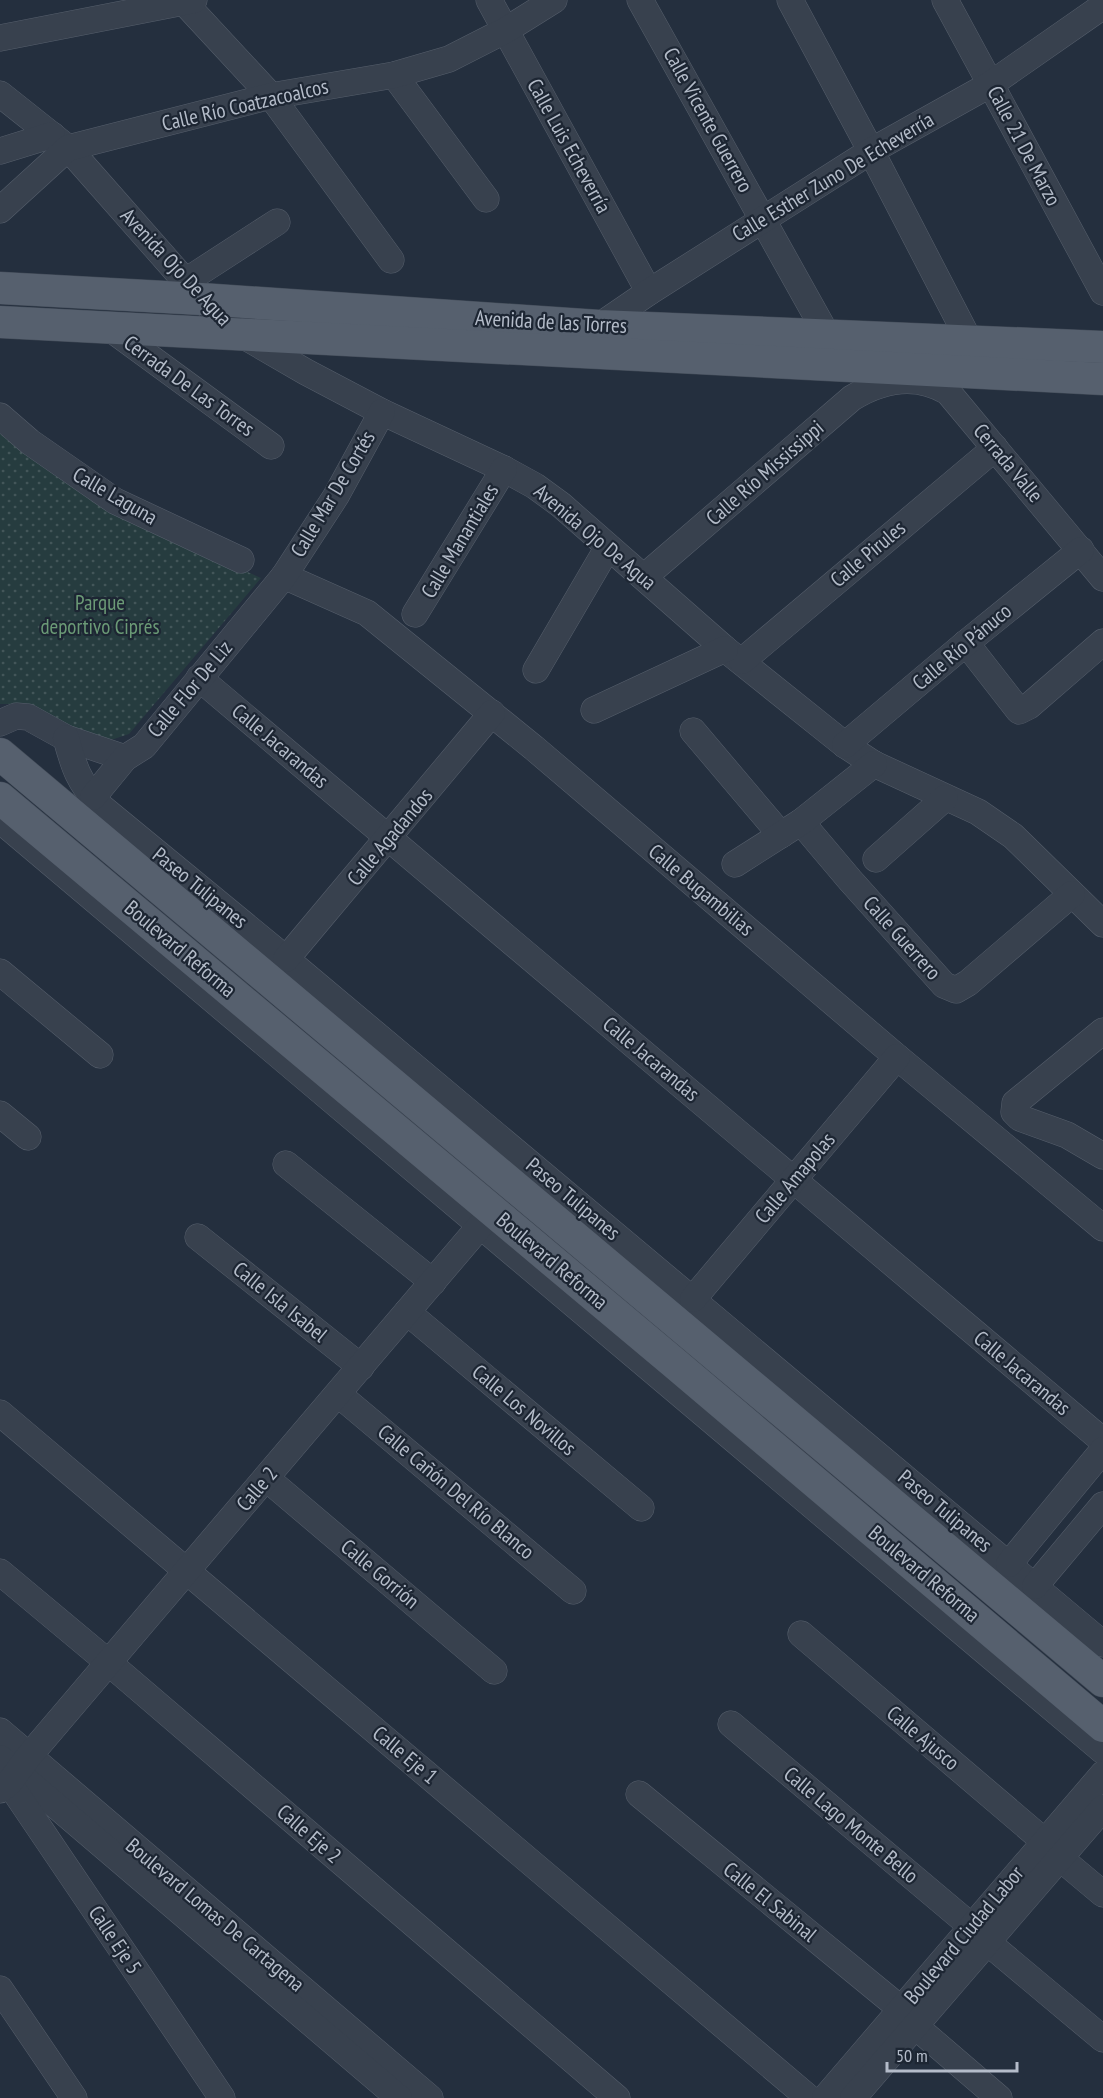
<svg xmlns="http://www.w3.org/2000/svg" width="1103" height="2098" font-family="'PT Sans Narrow',sans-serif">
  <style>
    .park { fill: url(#park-dots) }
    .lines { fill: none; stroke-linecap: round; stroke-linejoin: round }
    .minor-casing { stroke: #565f6c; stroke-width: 27 }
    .major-casing { stroke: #414a57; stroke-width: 33 }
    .minor { stroke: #38414e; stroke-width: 26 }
    .major { stroke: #56606e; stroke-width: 32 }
    .labels { text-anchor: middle; stroke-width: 4.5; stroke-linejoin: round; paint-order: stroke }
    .street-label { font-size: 21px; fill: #b4bcc9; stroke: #1d2633 }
    .park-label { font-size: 21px; fill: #6b9a76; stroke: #1d2633 }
  </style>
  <defs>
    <pattern id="park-dots" width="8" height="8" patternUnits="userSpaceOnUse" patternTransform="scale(1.5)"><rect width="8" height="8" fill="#263c3f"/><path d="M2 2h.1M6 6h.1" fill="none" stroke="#435659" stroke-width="1.8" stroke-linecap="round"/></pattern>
  </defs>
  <rect width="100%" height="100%" fill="#242f3e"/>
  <!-- park -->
  <path class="park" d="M0 430 122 516 261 578 129 734 111 740 72 728 27 704H0Z"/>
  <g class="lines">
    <defs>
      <g id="minor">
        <path d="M182 0 271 96 391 260"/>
        <path d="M489 0 649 292"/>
        <path d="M640 0 827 335"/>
        <path d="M790 0 871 151 970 342"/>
        <path d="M945 0 1103 292"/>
        <path d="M0 38 194 0"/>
        <path d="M394 75 486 199"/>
        <path d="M0 94 68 148 201 299 237 332 306 372 382 412 504 469 535 486 561 505 725 649 845 745 874 764 978 812 1013 836 1103 924"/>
        <path d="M0 151 52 135"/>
        <path d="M0 210 68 148 271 96 394 75 449 59 506 30 554 0"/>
        <path d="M186 281 277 222"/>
        <path d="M107 326 271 446"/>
        <path d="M592 331 649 292 871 151 991 84 1103 6"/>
        <path d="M0 416 30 442 115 501 241 560"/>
        <path d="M284 576 367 613 534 748 897 1057 1103 1228"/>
        <path d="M644 577 852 398C883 379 916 373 948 392L1103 578"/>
        <path d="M415 614 504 469"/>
        <path d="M966 643 1019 711 1029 706 1103 642"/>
        <path d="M742 661 995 448"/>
        <path d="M536 670 608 547"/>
        <path d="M199 678 1103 1441"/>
        <path d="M594 710 725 649"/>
        <path d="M0 723 16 716 28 717 66 738 125 758"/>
        <path d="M693 731 781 835"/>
        <path d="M66 738C74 768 79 782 100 806L286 959 1103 1644"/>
        <path d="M845 745 966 643 1081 550"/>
        <path d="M93 797 125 758 144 746 284 576 336 496 382 412"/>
        <path d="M0 820 1103 1751"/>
        <path d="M801 822 850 880 944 985 956 990 968 983 1072 894"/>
        <path d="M876 859 945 798"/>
        <path d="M735 864 801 822 874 764"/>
        <path d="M286 959 492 713"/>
        <path d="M0 972 100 1055"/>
        <path d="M1103 1031 1015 1103 1014 1112 1020 1118 1067 1135 1103 1156"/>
        <path d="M0 1114 28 1137"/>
        <path d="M286 1164 433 1282"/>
        <path d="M198 1237 361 1367"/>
        <path d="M693 1299 897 1057"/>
        <path d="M407 1312 641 1508"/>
        <path d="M338 1394 573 1591"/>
        <path d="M0 1413 809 2098"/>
        <path d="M266 1478 494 1671"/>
        <path d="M1009 1564 1103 1450"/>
        <path d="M0 1572 109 1663 617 2098"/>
        <path d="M1035 1586 1103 1505"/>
        <path d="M801 1634 1044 1841"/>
        <path d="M731 1724 971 1926"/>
        <path d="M0 1731 430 2098"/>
        <path d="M0 1758 399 2098"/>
        <path d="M9 1783 222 2098"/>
        <path d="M0 1790 9 1783 29 1756 492 1212"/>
        <path d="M639 1794 901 2009"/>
        <path d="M1060 1858 1103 1894"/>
        <path d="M987 1942 1103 2039"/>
        <path d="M0 1989 74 2098"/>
        <path d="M915 2026 999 2098"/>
        <path d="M825 2098 1103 1774"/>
        <path d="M853 2098 1103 1808"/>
      </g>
      <g id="major">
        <path d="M0 288 201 299 599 326 1103 347"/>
        <path d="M0 322 1103 379"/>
        <path d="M0 754 1103 1681"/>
        <path d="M0 798 673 1362 1103 1726"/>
      </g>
    </defs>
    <!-- minor casing -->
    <use href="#minor" class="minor-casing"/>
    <!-- major casing -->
    <use href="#major" class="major-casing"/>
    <!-- minor -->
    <use href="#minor" class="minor"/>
    <!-- major -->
    <use href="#major" class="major"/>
  </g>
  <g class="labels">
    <!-- street labels -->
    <g class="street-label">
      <text transform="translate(245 105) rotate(-13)" y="7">Calle Río Coatzacoalcos</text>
      <text transform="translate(708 120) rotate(61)" y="7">Calle Vicente Guerrero</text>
      <text transform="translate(569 146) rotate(61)" y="7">Calle Luis Echeverría</text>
      <text transform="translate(1024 146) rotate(62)" y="7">Calle 21 De Marzo</text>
      <text transform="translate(833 177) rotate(-31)" y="7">Calle Esther Zuno De Echeverría</text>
      <text transform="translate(176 267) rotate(47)" y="7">Avenida Ojo De Agua</text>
      <text transform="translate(551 322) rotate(3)" y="7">Avenida de las Torres</text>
      <text transform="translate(189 386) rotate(36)" y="7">Cerrada De Las Torres</text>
      <text transform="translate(1008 463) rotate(50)" y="7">Cerrada Valle</text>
      <text transform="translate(765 473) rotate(-41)" y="7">Calle Río Mississippi</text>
      <text transform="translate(333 494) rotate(-59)" y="7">Calle Mar De Cortés</text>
      <text transform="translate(115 496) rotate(30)" y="7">Calle Laguna</text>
      <text transform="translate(595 537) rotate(40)" y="7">Avenida Ojo De Agua</text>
      <text transform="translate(460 541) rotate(-59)" y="7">Calle Manantiales</text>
      <text transform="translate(868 554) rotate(-40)" y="7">Calle Pirules</text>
      <text transform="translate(962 647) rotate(-40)" y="7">Calle Río Pánuco</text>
      <text transform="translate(190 689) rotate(-50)" y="7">Calle Flor De Liz</text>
      <text transform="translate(280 746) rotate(40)" y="7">Calle Jacarandas</text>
      <text transform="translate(390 837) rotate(-50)" y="7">Calle Agadandos</text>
      <text transform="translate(200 888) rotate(39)" y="7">Paseo Tulipanes</text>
      <text transform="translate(701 890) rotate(40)" y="7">Calle Bugambilias</text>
      <text transform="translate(902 938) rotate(48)" y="7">Calle Guerrero</text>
      <text transform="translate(180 949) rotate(40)" y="7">Boulevard Reforma</text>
      <text transform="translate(651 1059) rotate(40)" y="7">Calle Jacarandas</text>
      <text transform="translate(795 1178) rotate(-50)" y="7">Calle Amapolas</text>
      <text transform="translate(573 1199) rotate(40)" y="7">Paseo Tulipanes</text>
      <text transform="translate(552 1261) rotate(40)" y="7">Boulevard Reforma</text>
      <text transform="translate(280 1302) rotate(39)" y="7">Calle Isla Isabel</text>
      <text transform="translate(1022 1373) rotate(40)" y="7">Calle Jacarandas</text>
      <text transform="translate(524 1410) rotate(40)" y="7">Calle Los Novillos</text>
      <text transform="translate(257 1489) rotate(-50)" y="7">Calle 2</text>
      <text transform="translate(456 1492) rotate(40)" y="7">Calle Cañón Del Río Blanco</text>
      <text transform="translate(945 1511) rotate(40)" y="7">Paseo Tulipanes</text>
      <text transform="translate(380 1574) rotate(40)" y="7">Calle Gorrión</text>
      <text transform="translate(924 1574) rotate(40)" y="7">Boulevard Reforma</text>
      <text transform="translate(923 1738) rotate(40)" y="7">Calle Ajusco</text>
      <text transform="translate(405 1755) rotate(40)" y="7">Calle Eje 1</text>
      <text transform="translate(851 1825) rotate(40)" y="7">Calle Lago Monte Bello</text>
      <text transform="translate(309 1834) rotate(41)" y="7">Calle Eje 2</text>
      <text transform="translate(770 1902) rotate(39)" y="7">Calle El Sabinal</text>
      <text transform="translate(215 1915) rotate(40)" y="7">Boulevard Lomas De Cartagena</text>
      <text transform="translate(964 1935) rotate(-50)" y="7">Boulevard Ciudad Labor</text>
      <text transform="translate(115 1940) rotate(56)" y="7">Calle Eje 5</text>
    </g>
    <!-- park labels -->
    <g class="park-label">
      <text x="100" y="610">Parque<tspan x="100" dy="24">deportivo Ciprés</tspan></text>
    </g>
  </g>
  <!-- scale -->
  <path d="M887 2062v9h130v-9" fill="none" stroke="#b4bcc9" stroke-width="3"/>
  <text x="896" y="2062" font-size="18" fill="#b4bcc9" stroke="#1d2633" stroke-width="4.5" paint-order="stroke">50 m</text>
</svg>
